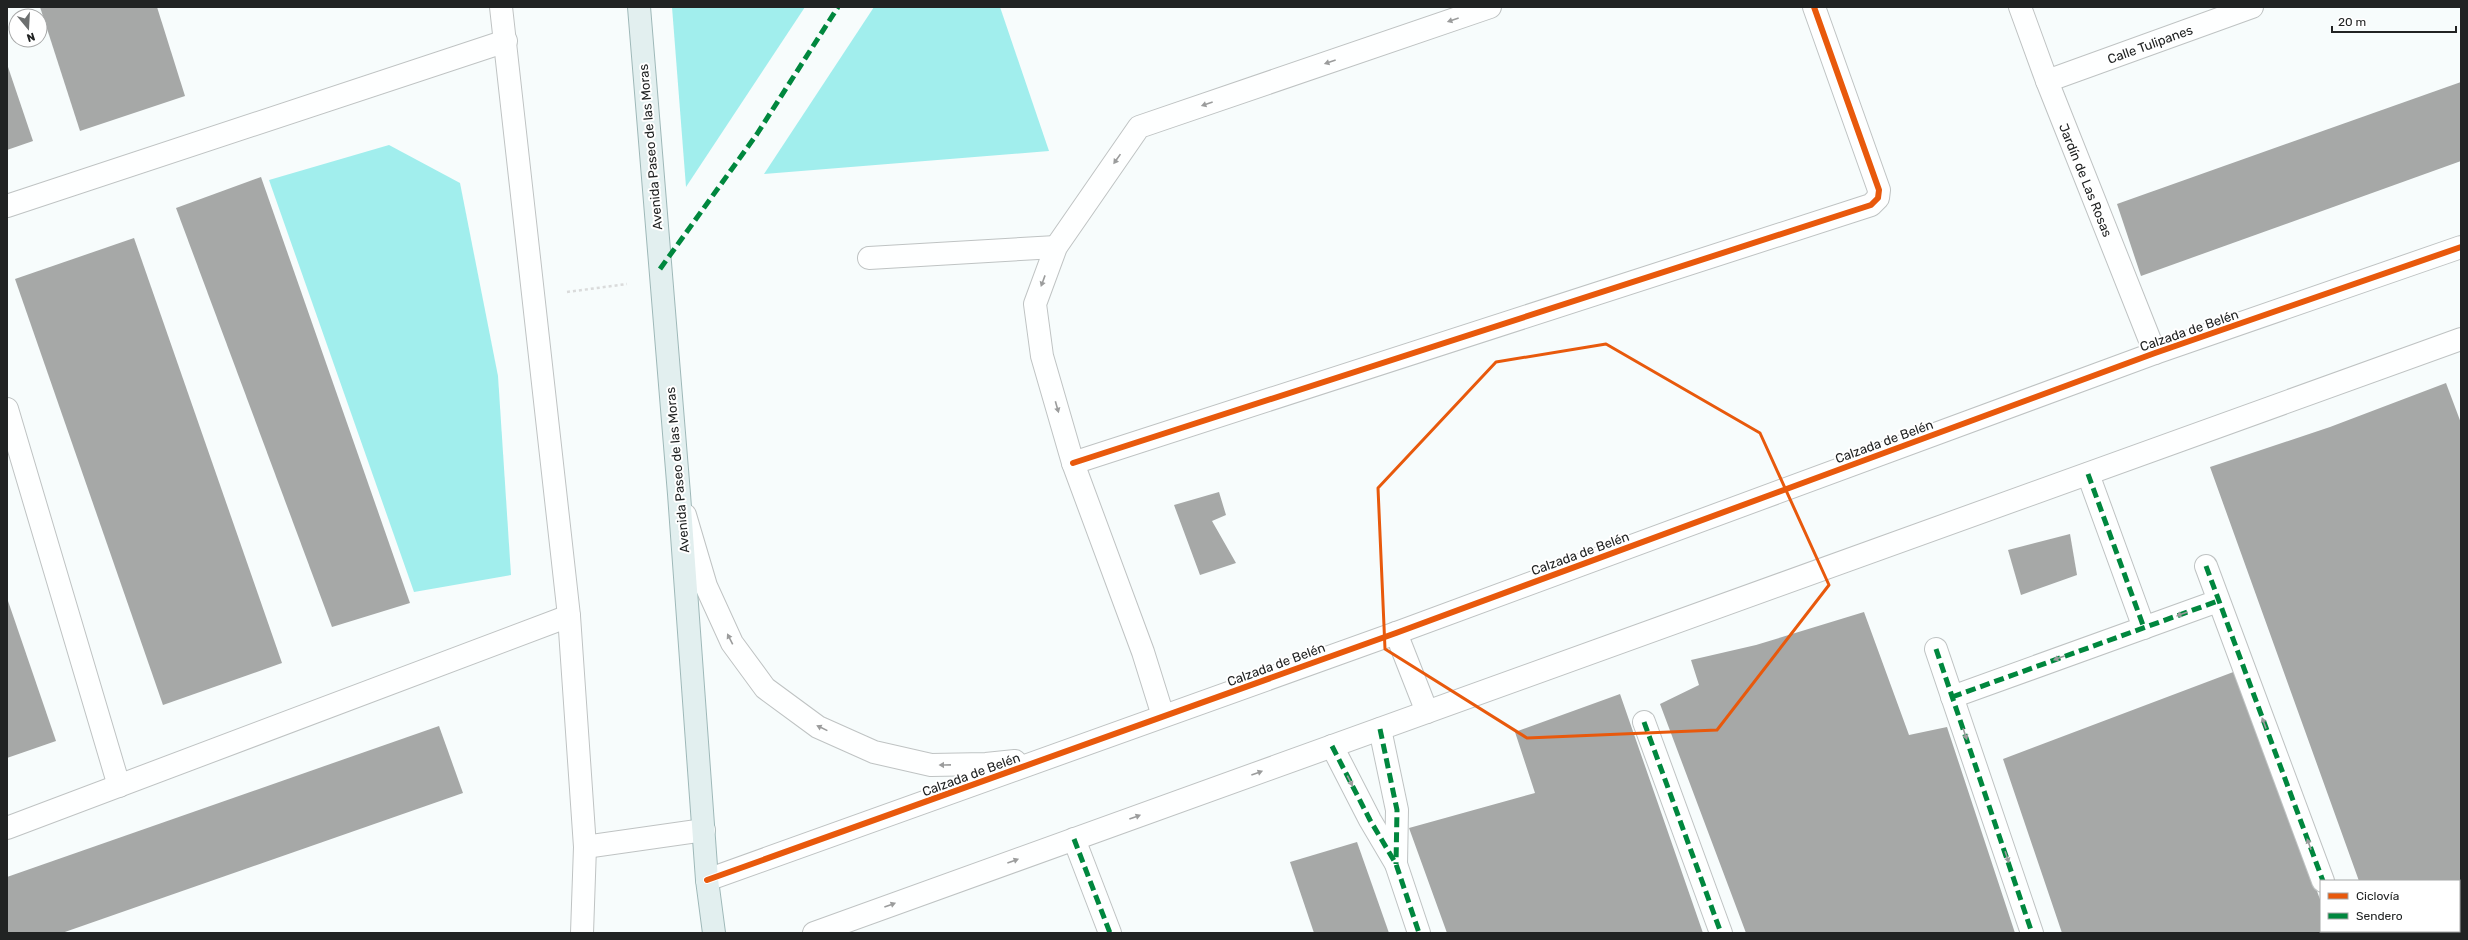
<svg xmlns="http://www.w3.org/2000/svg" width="2468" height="940" font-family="Rubik,sans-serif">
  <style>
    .forest { fill: #a1eeed }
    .building { fill: #a6a8a7 }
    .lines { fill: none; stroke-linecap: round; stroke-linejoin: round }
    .minor-casing { stroke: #bfc3c3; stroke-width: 24 }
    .major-casing { stroke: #9eb8b8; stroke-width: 24 }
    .path { stroke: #dadbdb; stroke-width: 2.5; stroke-dasharray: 3 3; stroke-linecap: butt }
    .minor { stroke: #feffff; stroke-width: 22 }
    .major { stroke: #e2efef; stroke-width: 22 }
    .quiet { stroke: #00873e; stroke-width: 5; stroke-dasharray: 10 5; stroke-linecap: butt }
    .cycleway-casing { stroke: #fff; stroke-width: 8 }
    .cycleway { stroke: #e8590c; stroke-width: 6 }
    .oneway { fill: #9b9c9c }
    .marked { fill: none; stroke: #e8590c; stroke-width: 3; stroke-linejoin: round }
    .labels { text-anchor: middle; stroke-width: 4; stroke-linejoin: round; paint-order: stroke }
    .street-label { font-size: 13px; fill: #212323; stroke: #fff }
  </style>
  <rect width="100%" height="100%" fill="#f7fcfc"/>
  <!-- forest -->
  <g class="forest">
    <path d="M672 7H805L686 187Z"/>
    <path d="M874 7H1000L1049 151 764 174Z"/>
    <path d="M389 145 460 183 498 376 511 575 414 592 269 180Z"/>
  </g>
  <!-- building -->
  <g class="building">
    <path d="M40 7H157L185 96 80 131Z"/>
    <path d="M7 64 33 141 7 150Z"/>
    <path d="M2461 82V161L2141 276 2117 204Z"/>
    <path d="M261 177 410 603 332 627 176 208Z"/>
    <path d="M134 238 282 663 163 705 15 279Z"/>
    <path d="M2446 383 2461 423V933H2378L2377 931H2459V881H2359L2210 467 2330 427Z"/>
    <path d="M1219 492 1226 515 1212 521 1236 563 1200 575 1174 505Z"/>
    <path d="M2070 534 2077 575 2021 595 2008 550Z"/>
    <path d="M7 598 56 741 7 758Z"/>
    <path d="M1864 612 1909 735 1947 727 2015 933H1746L1660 704 1699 685 1691 660 1756 645Z"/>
    <path d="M2236 671 2321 902V931H2332L2333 933H2062L2003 759Z"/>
    <path d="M1620 694 1703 933H1447L1409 828 1535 793 1515 732Z"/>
    <path d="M439 726 463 793 62 933H7V877Z"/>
    <path d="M1357 842 1389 933H1314L1290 862Z"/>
  </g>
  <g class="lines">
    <defs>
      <g id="minor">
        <path d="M501 7 569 616 585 847 582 933"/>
        <path d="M2020 7 2047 81 2155 353"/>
        <path d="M2047 81 2252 7"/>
        <path d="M7 206 506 41"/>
        <path d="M869 258 1056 247"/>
        <path d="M7 409 119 786"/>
        <path d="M1073 463 1871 205 1878 198 1879 190 1814 7"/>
        <path d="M2088 474 2144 628"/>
        <path d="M685 515 706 586 732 643 765 688 818 727 874 752 931 765 986 764 1015 761"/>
        <path d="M2206 566 2323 881"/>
        <path d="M1396 633 1427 712"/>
        <path d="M1936 649 2032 933"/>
        <path d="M1952 697 2218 601"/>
        <path d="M1163 716 1143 652 1073 463 1042 356 1035 304 1056 247 1139 127 1490 7"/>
        <path d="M1644 722 1721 933"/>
        <path d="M1380 729 1397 810 1396 864"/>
        <path d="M1332 746 1370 820 1396 864 1419 933"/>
        <path d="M7 828 569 616"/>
        <path d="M1074 839 1110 933"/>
        <path d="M585 847 704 830"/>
        <path d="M707 880 1396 633 2155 353 2461 247"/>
        <path d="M2341 931 2342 933"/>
        <path d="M814 933 2461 339"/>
      </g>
      <path id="major" d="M639 7 679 494 707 880 714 933"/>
    </defs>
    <!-- minor casing -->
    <use href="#minor" class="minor-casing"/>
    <!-- major casing -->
    <use href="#major" class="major-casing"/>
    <!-- path -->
    <path class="path" d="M567 292 627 284"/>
    <!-- minor -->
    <use href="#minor" class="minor"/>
    <!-- major -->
    <use href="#major" class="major"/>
    <!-- quiet -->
    <g class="quiet">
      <path d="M660 269 757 134 838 7"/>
      <path d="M2088 474 2144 628"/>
      <path d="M2206 566 2323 881"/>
      <path d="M1936 649 2032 933"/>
      <path d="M1952 697 2218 601"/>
      <path d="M1644 722 1721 933"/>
      <path d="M1380 729 1397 810 1396 864"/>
      <path d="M1332 746 1370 820 1396 864 1419 933"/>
      <path d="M1074 839 1110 933"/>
      <path d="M2341 931 2342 933"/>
    </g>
    <defs>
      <g id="cycleway">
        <path d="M1073 463 1871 205 1878 198 1879 190 1814 7"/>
        <path d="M707 880 1396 633 2155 353 2461 247"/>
      </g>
    </defs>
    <!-- cycleway casing -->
    <use href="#cycleway" class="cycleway-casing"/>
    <!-- cycleway -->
    <use href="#cycleway" class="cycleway"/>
  </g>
  <!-- one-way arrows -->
  <defs><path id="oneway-solid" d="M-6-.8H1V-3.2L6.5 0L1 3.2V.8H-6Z"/></defs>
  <g class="oneway">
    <use href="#oneway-solid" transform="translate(1453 20) rotate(161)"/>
    <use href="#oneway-solid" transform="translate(1330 62) rotate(161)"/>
    <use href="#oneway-solid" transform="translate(1207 104) rotate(161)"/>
    <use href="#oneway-solid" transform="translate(1117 159) rotate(125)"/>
    <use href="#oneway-solid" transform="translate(1043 281) rotate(110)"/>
    <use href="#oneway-solid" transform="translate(1057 407) rotate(74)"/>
    <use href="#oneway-solid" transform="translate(2182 614) rotate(160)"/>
    <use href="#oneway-solid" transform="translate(730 639) rotate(-117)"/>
    <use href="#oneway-solid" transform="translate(2059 658) rotate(160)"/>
    <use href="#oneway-solid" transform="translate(2264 723) rotate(-110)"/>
    <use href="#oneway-solid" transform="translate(822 728) rotate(-154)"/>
    <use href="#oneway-solid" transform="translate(1965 734) rotate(71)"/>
    <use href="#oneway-solid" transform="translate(945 765) rotate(179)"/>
    <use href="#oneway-solid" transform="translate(1257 773) rotate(-20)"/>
    <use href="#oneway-solid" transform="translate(1350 781) rotate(63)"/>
    <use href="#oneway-solid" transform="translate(1135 817) rotate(-20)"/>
    <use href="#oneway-solid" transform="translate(2309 844) rotate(-110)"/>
    <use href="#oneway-solid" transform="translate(2007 857) rotate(71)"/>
    <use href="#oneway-solid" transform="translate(1013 861) rotate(-20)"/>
    <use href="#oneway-solid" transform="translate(890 905) rotate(-20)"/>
  </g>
  <!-- marked area -->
  <path class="marked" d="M1606 344 1760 433 1829 585 1717 730 1527 738 1385 649 1378 488 1496 362Z"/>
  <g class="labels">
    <!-- street labels -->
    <g class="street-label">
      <text transform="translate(2150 44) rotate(-20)" y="5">Calle Tulipanes</text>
      <text transform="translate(650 147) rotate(-95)" y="5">Avenida Paseo de las Moras</text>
      <text transform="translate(2086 180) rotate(68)" y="5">Jardín de Las Rosas</text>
      <text transform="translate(2189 330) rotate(-19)" y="5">Calzada de Belén</text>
      <text transform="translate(1884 441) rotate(-20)" y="5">Calzada de Belén</text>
      <text transform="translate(677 470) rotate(-95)" y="5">Avenida Paseo de las Moras</text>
      <text transform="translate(1580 553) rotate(-20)" y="5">Calzada de Belén</text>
      <text transform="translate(1276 664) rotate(-20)" y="5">Calzada de Belén</text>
      <text transform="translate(971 774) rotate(-20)" y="5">Calzada de Belén</text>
    </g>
  </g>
  <!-- border -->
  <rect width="2468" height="940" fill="none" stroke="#212323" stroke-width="16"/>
  <!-- legend -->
  <rect x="2320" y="880" width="140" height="52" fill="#ffffff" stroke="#a6a7a7"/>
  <rect x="2328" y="893" width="20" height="6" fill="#e8590c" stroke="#a6a7a7"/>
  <text x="2356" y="900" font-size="12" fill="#212323">Ciclovía</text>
  <rect x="2328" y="913" width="20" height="6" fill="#00873e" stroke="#a6a7a7"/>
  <text x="2356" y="920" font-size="12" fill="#212323">Sendero</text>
  <!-- north arrow -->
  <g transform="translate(28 28) rotate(162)"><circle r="19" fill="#ffffff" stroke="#a6a7a7"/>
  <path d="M0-3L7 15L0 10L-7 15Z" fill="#6c6f6f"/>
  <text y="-6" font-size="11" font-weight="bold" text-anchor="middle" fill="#212323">N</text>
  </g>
  <!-- scale -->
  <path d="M2332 26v6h124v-6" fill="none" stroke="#212323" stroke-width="2"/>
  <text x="2338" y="26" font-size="12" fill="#212323" stroke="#ffffff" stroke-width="3" paint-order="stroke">20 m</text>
</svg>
